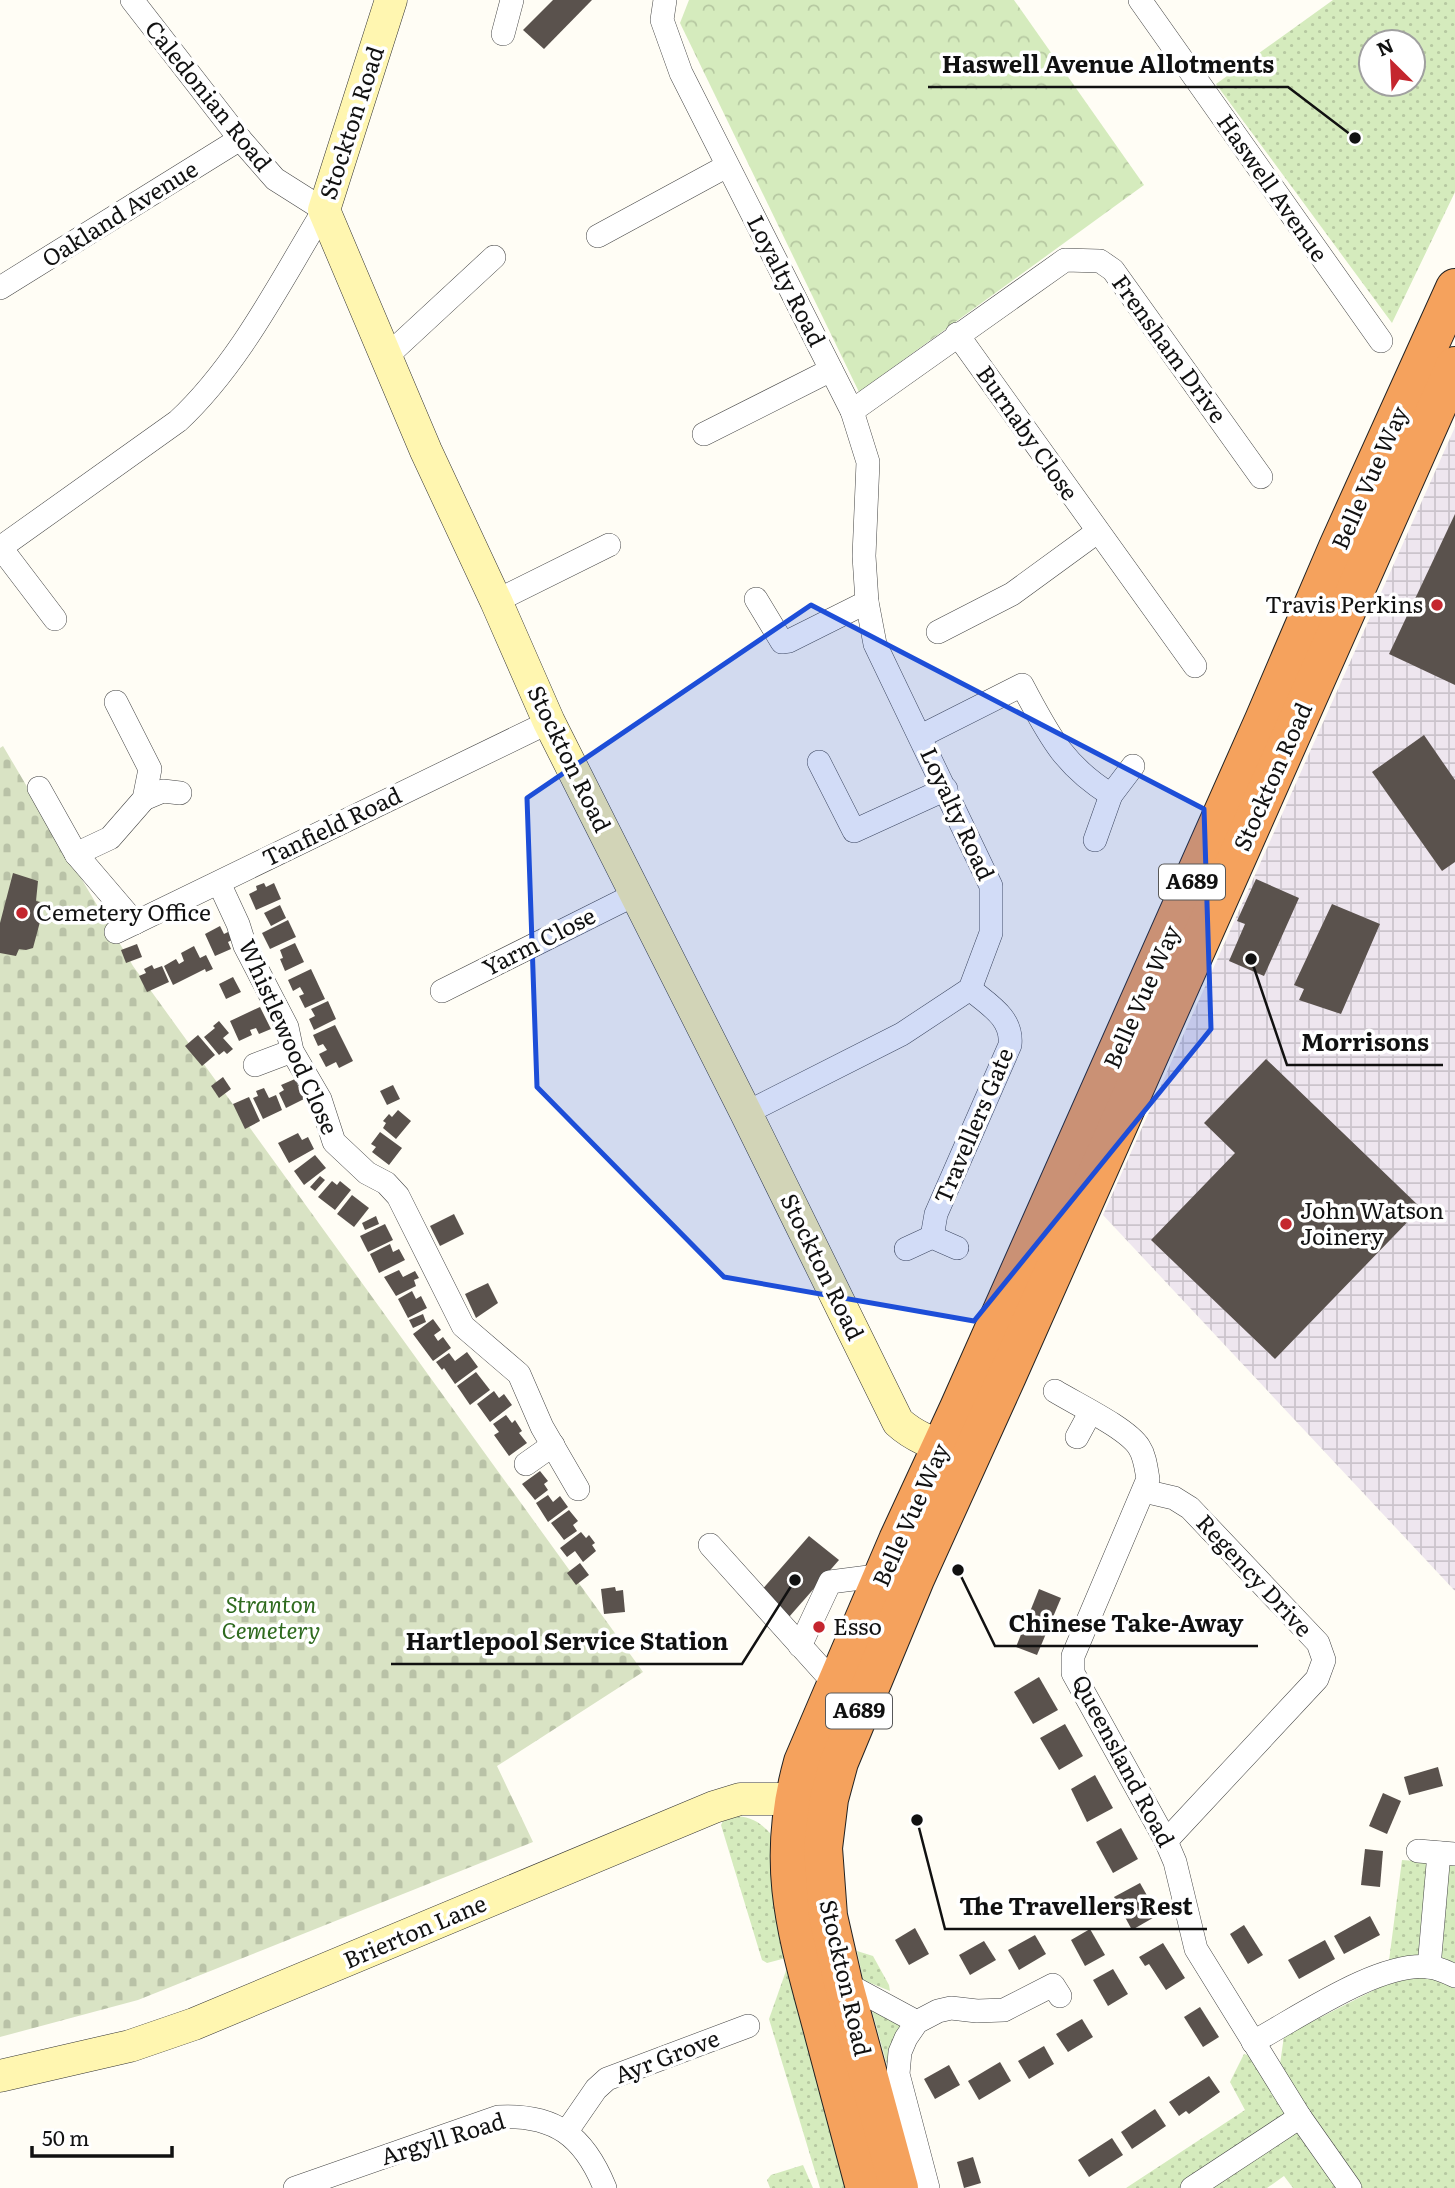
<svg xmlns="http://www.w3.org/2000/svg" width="1455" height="2188" font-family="Literata,serif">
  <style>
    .industrial { fill: url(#industrial-grid) }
    .grass { fill: url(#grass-dots); fill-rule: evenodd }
    .cemetery { fill: url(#cemetery-stones) }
    .park { fill: url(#park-crowns) }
    .building { fill: #5a524d }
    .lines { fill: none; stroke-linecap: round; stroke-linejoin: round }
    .street-casing { stroke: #444; stroke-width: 24 }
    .secondary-casing { stroke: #333; stroke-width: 33 }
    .highway-casing { stroke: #222; stroke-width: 40 }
    .street { stroke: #fff; stroke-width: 23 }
    .secondary { stroke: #fff6b0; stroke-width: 32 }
    .highway { stroke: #f5a25d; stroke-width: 38 }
    .marked { fill: #1d4ed8; fill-opacity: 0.2; stroke: #1d4ed8; stroke-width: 5; stroke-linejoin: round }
    .poi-dot { fill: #c4262e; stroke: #fff; stroke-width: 2.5 }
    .labels { text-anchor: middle; stroke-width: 7; stroke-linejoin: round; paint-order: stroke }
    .shield { fill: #fff; stroke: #585858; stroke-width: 2 }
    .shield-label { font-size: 21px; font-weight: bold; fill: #111 }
    .street-label { font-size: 23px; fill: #111; stroke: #fff }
    .poi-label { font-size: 23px; fill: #111; stroke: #fff; text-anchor: start }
    .park-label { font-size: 23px; font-style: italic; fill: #2f6b1f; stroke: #fff }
    .leader { fill: none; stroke: #111; stroke-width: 2.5 }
    .callout-dot { fill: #111; stroke: #fff; stroke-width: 2.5 }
    .callout-label { font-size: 24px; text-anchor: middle; font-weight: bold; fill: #111; stroke: #fff; stroke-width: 7; stroke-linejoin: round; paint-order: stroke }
  </style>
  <defs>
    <pattern id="industrial-grid" width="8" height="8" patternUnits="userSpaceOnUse" patternTransform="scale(1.75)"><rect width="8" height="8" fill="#eee6ef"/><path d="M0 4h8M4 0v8" fill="none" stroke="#cbc4cc"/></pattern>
    <pattern id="grass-dots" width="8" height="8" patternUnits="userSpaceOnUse" patternTransform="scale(1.75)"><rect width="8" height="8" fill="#d5ebbd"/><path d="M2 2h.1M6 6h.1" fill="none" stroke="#b6c8a1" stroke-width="1.8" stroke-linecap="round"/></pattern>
    <pattern id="cemetery-stones" width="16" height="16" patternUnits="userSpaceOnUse" patternTransform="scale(1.75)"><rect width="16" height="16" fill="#d9e3c4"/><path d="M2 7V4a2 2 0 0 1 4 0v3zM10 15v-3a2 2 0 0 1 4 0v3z" fill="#b9c2a7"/></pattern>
    <pattern id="park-crowns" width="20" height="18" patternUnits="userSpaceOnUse" patternTransform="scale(1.75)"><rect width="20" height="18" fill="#d5ebbd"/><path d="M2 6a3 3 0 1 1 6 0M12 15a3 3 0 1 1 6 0" fill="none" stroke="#b6c8a1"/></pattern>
  </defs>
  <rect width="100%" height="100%" fill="#fffdf5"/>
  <!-- industrial -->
  <path class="industrial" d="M1455 427V1591L1103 1215Z"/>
  <!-- grass -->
  <g class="grass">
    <path d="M1333 0H1455V192L1392 323 1216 84ZM1371 42H1413V84H1371Z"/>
    <path d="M733 1816C749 1816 759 1821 770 1833L774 1898 786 1958 767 1963 762 1960 721 1825 724 1819Z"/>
    <path d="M1402 1860 1455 1864V2188H1293L1284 2176 1267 2188H1126L1245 2110 1230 2082 1244 2054 1280 2064 1284 2036 1386 1984Z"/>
    <path d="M857 1951 873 1956 889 1985 890 1991 863 1980Z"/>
    <path d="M787 1968 848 2188H820L769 2019Z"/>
    <path d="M870 2004 903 2017 888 2066 887 2065Z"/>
    <path d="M803 2165 813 2188H770L767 2180 771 2175Z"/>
  </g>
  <!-- cemetery -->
  <path class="cemetery" d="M3 746 133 966 643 1672 497 1766 533 1842 138 2000 0 2037V748Z"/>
  <!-- park -->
  <path class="park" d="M689 0H1014L1144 185 859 392 680 23Z"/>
  <!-- building -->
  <g class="building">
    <path d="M553 0H592L544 49 523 30Z"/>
    <path d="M1455 514V685L1389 654Z"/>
    <path d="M1424 735 1455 780V862L1442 871 1372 772Z"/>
    <path d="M13 873 38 881 36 901 45 903 33 948 26 950 19 949 16 956 0 953V923Z"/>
    <path d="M1256 879 1299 898 1264 976 1229 961 1245 924 1237 921Z"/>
    <path d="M264 883 266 887 274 883 281 899 256 910 249 894 257 890 256 886Z"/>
    <path d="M1332 904 1380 924 1341 1014 1299 1000 1304 989 1294 985Z"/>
    <path d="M280 905 286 918 271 926 264 913Z"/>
    <path d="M288 920 296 937 270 949 262 933Z"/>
    <path d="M220 926 224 934 228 932 232 940 228 942 231 949 215 956 205 934Z"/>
    <path d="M295 943 304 962 285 971 280 959 283 958 280 950Z"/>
    <path d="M137 944 142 957 126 963 121 950Z"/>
    <path d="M194 946 200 958 206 955 213 969 206 972 205 969 173 985 164 966 176 959 179 964 184 961 181 953Z"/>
    <path d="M152 965 154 969 162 966 169 982 147 992 139 976 146 973 144 969Z"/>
    <path d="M311 969 325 999 305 1008 299 996 304 994 300 987 293 991 288 980Z"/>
    <path d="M233 977 241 992 226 999 219 984Z"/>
    <path d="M328 1001 336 1019 314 1030 309 1019 315 1016 311 1009Z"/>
    <path d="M260 1007 271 1029 259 1034 256 1028 250 1030 252 1035 239 1041 230 1021Z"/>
    <path d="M219 1021 229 1033 223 1038 233 1049 227 1054 224 1051 219 1055 204 1037 215 1028 213 1026Z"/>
    <path d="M335 1025 353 1061 339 1068 336 1062 326 1067 319 1054 327 1050 323 1044 318 1046 313 1035Z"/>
    <path d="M198 1035 215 1055 202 1066 185 1046Z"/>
    <path d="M1266 1059 1421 1208 1275 1359 1151 1240 1235 1153 1204 1123Z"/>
    <path d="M223 1077 231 1089 219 1098 211 1086Z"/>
    <path d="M295 1079 304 1099 286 1108 279 1093 284 1090 281 1085Z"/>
    <path d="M393 1085 400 1099 387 1105 380 1091Z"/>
    <path d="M264 1088 269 1098 276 1095 282 1110 263 1119 253 1098 258 1096 256 1091Z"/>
    <path d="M249 1097 260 1121 245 1129 233 1104Z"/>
    <path d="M398 1110 411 1121 396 1139 383 1128 386 1123 383 1121 389 1114 392 1117Z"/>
    <path d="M380 1132 402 1148 389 1165 372 1152 376 1147 371 1144Z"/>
    <path d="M298 1133 302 1140 308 1137 314 1149 289 1163 278 1143Z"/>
    <path d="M315 1155 326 1168 304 1185 294 1171Z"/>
    <path d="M320 1176 325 1180 315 1191 310 1187Z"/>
    <path d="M332 1181 337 1185 340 1181 351 1190 335 1210 318 1197Z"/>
    <path d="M352 1195 369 1208 354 1227 337 1214Z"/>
    <path d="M454 1214 464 1234 440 1246 430 1226Z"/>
    <path d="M376 1216 379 1224 365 1230 362 1223Z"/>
    <path d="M385 1224 393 1240 368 1252 360 1236Z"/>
    <path d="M390 1244 393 1252 399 1249 405 1260 379 1273 370 1254Z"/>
    <path d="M399 1270 403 1277 415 1271 419 1278 414 1280 416 1286 396 1296 384 1277Z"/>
    <path d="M488 1283 498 1303 476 1318 465 1294Z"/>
    <path d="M412 1291 416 1299 421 1296 427 1308 408 1318 398 1299Z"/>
    <path d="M423 1314 426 1322 413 1328 409 1320Z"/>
    <path d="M433 1319 441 1330 434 1335 438 1341 443 1337 451 1348 433 1361 413 1334Z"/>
    <path d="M467 1352 478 1367 455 1384 444 1368 442 1370 436 1362 449 1353 455 1361Z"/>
    <path d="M476 1372 490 1390 470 1405 457 1386Z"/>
    <path d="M494 1391 499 1398 504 1394 512 1405 490 1422 477 1404Z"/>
    <path d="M506 1415 512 1423 515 1420 522 1431 519 1433 527 1443 509 1456 494 1435 499 1432 493 1424Z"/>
    <path d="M540 1471 548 1481 544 1484 548 1490 535 1500 522 1484Z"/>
    <path d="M548 1495 553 1502 560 1496 568 1507 548 1522 536 1503Z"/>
    <path d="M569 1510 578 1521 573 1525 577 1531 564 1540 551 1523Z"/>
    <path d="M581 1532 586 1538 589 1535 595 1543 592 1545 596 1551 583 1562 575 1551 567 1557 560 1548Z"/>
    <path d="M809 1536 839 1560 789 1617 761 1591Z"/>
    <path d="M580 1563 589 1575 576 1585 567 1573Z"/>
    <path d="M615 1587 616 1591 623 1590 625 1612 604 1614 601 1589Z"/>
    <path d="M1039 1589 1061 1598 1037 1655 1016 1647Z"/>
    <path d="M1039 1677 1058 1710 1033 1724 1014 1692Z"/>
    <path d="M1065 1724 1083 1756 1059 1770 1040 1738Z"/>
    <path d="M1438 1767 1443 1786 1409 1795 1404 1777Z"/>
    <path d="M1095 1775 1113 1808 1087 1822 1071 1789Z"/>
    <path d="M1383 1793 1401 1801 1387 1834 1369 1826Z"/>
    <path d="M1121 1828 1138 1859 1113 1873 1096 1842Z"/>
    <path d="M1365 1849 1383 1851 1380 1887 1361 1885Z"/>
    <path d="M1140 1883 1158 1915 1132 1930 1114 1897Z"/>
    <path d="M1370 1916 1380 1935 1344 1954 1334 1936Z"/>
    <path d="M1244 1925 1263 1955 1248 1964 1230 1934Z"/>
    <path d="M915 1928 929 1954 909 1965 895 1940Z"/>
    <path d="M1090 1929 1105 1955 1085 1966 1071 1940Z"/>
    <path d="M1035 1935 1046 1954 1019 1970 1008 1950Z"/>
    <path d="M1325 1940 1335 1959 1299 1979 1288 1960Z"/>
    <path d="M984 1941 996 1960 970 1975 959 1955Z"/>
    <path d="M1163 1943 1185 1978 1166 1990 1149 1964 1145 1966 1139 1957Z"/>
    <path d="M1113 1969 1128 1994 1108 2006 1093 1980Z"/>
    <path d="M1200 2007 1219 2037 1203 2047 1184 2017Z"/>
    <path d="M1082 2019 1093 2037 1068 2052 1056 2034Z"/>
    <path d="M1044 2046 1054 2064 1029 2079 1018 2061Z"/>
    <path d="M1000 2062 1011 2081 979 2100 968 2081Z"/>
    <path d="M949 2065 960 2085 935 2099 924 2079Z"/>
    <path d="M1209 2076 1220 2092 1189 2114 1186 2111 1179 2116 1169 2102Z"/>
    <path d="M1155 2109 1166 2126 1132 2149 1121 2132Z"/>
    <path d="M1112 2138 1123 2155 1089 2177 1078 2160Z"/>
    <path d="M973 2157 981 2183 964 2188 957 2162Z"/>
  </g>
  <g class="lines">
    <defs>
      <g id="street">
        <path d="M665 0 662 20 681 73 852 411 868 462 864 556 867 602 875 644 991 886V933L970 989 902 1034 746 1113"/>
        <path d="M1140 0 1381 341"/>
        <path d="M503 34 512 0"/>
        <path d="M598 236 727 166"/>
        <path d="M0 288 240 139"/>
        <path d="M957 334 1195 666"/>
        <path d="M386 357 494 257"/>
        <path d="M852 411 1065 260 1100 261 1113 270 1261 477"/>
        <path d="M704 434 831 370"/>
        <path d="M0 548 178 421C240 363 280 282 324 210L275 179 240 139 132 0"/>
        <path d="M1 548 55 619"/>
        <path d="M756 599 782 642 789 641 867 602"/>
        <path d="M496 601 609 545"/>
        <path d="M938 632 1012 594 1097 532"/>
        <path d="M921 736 1022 685C1049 735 1062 764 1111 795"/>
        <path d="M819 762 854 831 946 789"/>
        <path d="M39 788 76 854 135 923"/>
        <path d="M144 799 163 791 180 793"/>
        <path d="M1095 840 1111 795 1133 766"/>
        <path d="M76 854 110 838 144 799 150 769 116 702"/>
        <path d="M219 883 238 924 245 946 287 1027 292 1051 320 1099 334 1142 367 1173 386 1183 398 1196 463 1326 519 1374 542 1427 578 1489"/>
        <path d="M116 932 549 722"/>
        <path d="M442 991 636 894"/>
        <path d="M255 1065 292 1051"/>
        <path d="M932 1237 936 1214 1010 1045C1013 1018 989 1005 970 989"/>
        <path d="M906 1249 932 1237 957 1248"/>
        <path d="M1055 1391C1076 1404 1127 1428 1139 1447 1145 1456 1146 1468 1148 1479L1073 1656V1673L1166 1841 1175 1862 1196 1949 1300 2117 1350 2188"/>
        <path d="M1077 1437 1090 1413"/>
        <path d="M526 1464 553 1445"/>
        <path d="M1144 1491 1174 1498 1190 1508 1318 1643 1324 1660 1317 1679 1166 1841"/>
        <path d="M710 1545 835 1684"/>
        <path d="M800 1646 830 1582 884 1575"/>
        <path d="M1418 1851 1455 1854"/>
        <path d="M1429 1967 1439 1853"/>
        <path d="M843 1982 917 2022"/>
        <path d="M1253 2042C1298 2018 1379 1961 1429 1967 1438 1968 1447 1972 1455 1976"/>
        <path d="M567 2131 596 2089 607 2079 748 2026"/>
        <path d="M295 2188 498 2117C555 2114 584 2136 605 2188"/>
        <path d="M928 2188 898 2074 900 2052 906 2038 917 2022 938 2011 951 2008 977 2011 1004 2010 1053 1985 1060 1996"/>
        <path d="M1192 2188 1300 2117"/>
      </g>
      <g id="secondary">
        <path d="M391 0 324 210 426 451 496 601 549 722 746 1113 898 1422C918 1440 939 1445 964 1454"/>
        <path d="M0 2076 130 2046 194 2024 714 1807 740 1799H818"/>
      </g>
      <g id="highway">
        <path d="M865 2188C851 2137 838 2085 824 2034 797 1933 774 1866 803 1762L898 1540 959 1408 1264 720 1338 547 1455 288"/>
        <path d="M899 2188 843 1982 828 1916 823 1848 829 1799 839 1762 915 1579 1007 1376 1455 366"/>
      </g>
    </defs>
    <!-- street casing -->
    <use href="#street" class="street-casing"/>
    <!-- secondary casing -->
    <use href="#secondary" class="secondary-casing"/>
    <!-- highway casing -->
    <use href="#highway" class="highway-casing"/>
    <!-- street -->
    <use href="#street" class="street"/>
    <!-- secondary -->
    <use href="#secondary" class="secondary"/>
    <!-- highway -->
    <use href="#highway" class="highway"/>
  </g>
  <!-- marked area -->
  <path class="marked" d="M811 605 1204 809 1211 1029 974 1321 724 1277 537 1087 527 798Z"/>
  <!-- markers -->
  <g class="poi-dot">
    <circle cx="1437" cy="605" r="7"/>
    <circle cx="22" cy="913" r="7"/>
    <circle cx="1286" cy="1224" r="7"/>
    <circle cx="819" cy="1627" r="7"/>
  </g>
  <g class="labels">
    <!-- shield labels -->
    <g class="shield">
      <rect x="1159" y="864.5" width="66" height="35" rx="5"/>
      <rect x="826" y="1693.5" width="66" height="35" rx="5"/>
    </g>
    <g class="shield-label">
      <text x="1192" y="889">A689</text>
      <text x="859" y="1718">A689</text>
    </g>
    <!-- street labels -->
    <g class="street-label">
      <text transform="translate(208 96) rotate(51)" y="8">Caledonian Road</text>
      <text transform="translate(352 123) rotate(-72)" y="8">Stockton Road</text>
      <text transform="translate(1272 188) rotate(55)" y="8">Haswell Avenue</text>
      <text transform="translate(120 214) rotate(-32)" y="8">Oakland Avenue</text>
      <text transform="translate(786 281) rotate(63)" y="8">Loyalty Road</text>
      <text transform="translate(1169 349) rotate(54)" y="8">Frensham Drive</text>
      <text transform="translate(1027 433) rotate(55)" y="8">Burnaby Close</text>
      <text transform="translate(1370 478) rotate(-66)" y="8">Belle Vue Way</text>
      <text transform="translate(569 759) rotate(64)" y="8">Stockton Road</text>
      <text transform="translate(1273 777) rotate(-66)" y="8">Stockton Road</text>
      <text transform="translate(957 814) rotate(65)" y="8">Loyalty Road</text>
      <text transform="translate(332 827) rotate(-26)" y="8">Tanfield Road</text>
      <text transform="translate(539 942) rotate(-27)" y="8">Yarm Close</text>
      <text transform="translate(1142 997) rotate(-66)" y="8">Belle Vue Way</text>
      <text transform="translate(288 1037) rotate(66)" y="8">Whistlewood Close</text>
      <text transform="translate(974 1126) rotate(-67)" y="8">Travellers Gate</text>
      <text transform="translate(822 1267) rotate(64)" y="8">Stockton Road</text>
      <text transform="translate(911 1515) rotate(-66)" y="8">Belle Vue Way</text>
      <text transform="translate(1254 1576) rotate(47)" y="8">Regency Drive</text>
      <text transform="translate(1123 1761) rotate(62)" y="8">Queensland Road</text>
      <text transform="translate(415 1932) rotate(-23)" y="8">Brierton Lane</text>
      <text transform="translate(845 1978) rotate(77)" y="8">Stockton Road</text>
      <text transform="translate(667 2057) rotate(-21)" y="8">Ayr Grove</text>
      <text transform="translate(443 2139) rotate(-17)" y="8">Argyll Road</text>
    </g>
    <!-- poi labels -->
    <g class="poi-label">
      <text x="1423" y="613" text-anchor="end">Travis Perkins</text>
      <text x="36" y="921">Cemetery Office</text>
      <text x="1300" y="1219">John Watson<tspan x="1300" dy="26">Joinery</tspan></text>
      <text x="833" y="1635">Esso</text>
    </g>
    <!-- park labels -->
    <g class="park-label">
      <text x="271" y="1613">Stranton<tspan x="271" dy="26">Cemetery</tspan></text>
    </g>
  </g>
  <!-- callouts -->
  <path class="leader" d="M1355 138L1288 87H928M1251 959L1287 1065H1443M958 1570L995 1646H1258M795 1580L742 1664H391M917 1820L945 1929H1207"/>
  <g class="callout-dot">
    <circle cx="1355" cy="138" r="7"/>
    <circle cx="1251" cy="959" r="7"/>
    <circle cx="958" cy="1570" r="7"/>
    <circle cx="795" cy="1580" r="7"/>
    <circle cx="917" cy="1820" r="7"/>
  </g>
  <g class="callout-label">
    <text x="1108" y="73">Haswell Avenue Allotments</text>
    <text x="1365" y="1051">Morrisons</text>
    <text x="1126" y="1632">Chinese Take-Away</text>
    <text x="567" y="1650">Hartlepool Service Station</text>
    <text x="1076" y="1915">The Travellers Rest</text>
  </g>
  <!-- north arrow -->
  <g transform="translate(1392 63) rotate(336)"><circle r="33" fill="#ffffff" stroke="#a0a0a0" stroke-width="2"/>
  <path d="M0-5L12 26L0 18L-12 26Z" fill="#c4262e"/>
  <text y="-10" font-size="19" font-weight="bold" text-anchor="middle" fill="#111111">N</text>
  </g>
  <!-- scale -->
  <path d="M32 2146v10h140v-10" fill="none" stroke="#111111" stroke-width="3.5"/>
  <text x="42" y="2146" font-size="21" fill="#111111" stroke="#ffffff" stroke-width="5" paint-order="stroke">50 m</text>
</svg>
